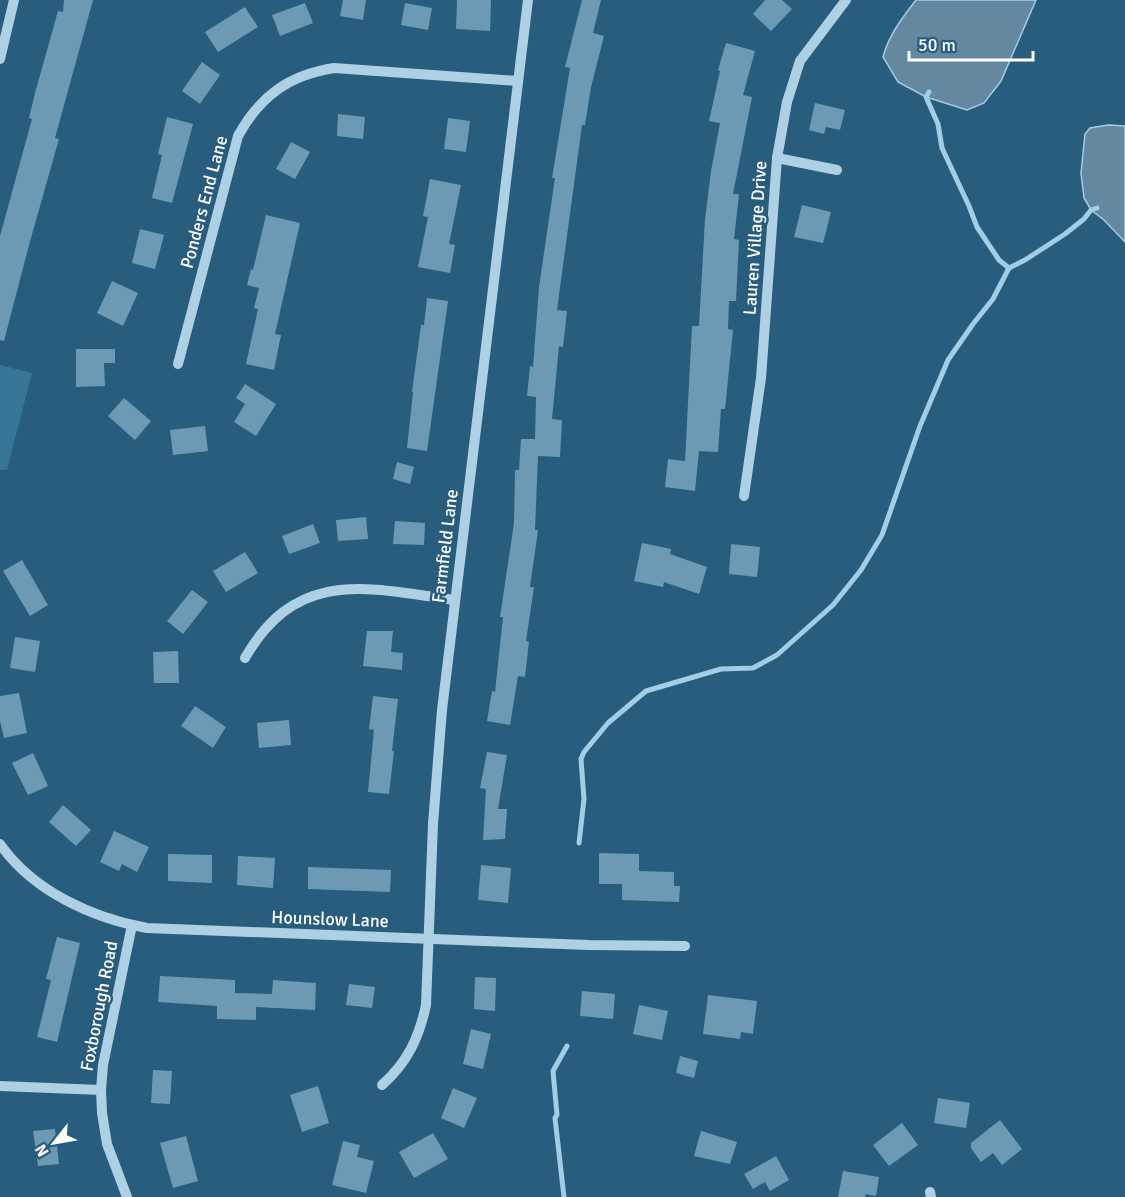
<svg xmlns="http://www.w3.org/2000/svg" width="1125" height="1197" font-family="Signika,sans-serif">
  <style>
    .green { fill: #387698 }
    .water { fill: #63889f; stroke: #a2cde5; stroke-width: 1.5 }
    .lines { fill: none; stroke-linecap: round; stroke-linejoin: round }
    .stream { stroke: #a2cde5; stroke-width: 5 }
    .building { fill: #6c9ab4 }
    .minor { stroke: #add0e4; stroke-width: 10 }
    .labels { text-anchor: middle; stroke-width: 5; stroke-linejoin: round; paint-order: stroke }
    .street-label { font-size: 18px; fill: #fff; stroke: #285d7d }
  </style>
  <rect width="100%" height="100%" fill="#285d7d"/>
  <!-- green -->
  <path class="green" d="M0 365 32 373 7 470H0Z"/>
  <!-- water -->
  <g class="water">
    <path d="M916 0H1036L1001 81 984 103 967 110 926 97 898 82 883 57C889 35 902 18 916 0Z"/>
    <path d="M1108 125 1125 126V242L1104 220 1091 210 1084 198 1081 173 1085 134 1090 128Z"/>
  </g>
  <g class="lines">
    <!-- stream -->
    <g class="stream">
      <path d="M929 92 926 97 938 124 942 148 969 206 977 227 999 260 1009 268"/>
      <path d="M579 843 584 799 581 759 584 752 608 723 646 691 721 669 753 668 777 655 833 605 861 570 882 535 920 426 948 360 973 324 993 299 1009 268 1025 260 1065 234 1084 219 1091 210 1097 208"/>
      <path d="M564 1197 555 1118 557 1115 553 1071 567 1046"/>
    </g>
  </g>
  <!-- building -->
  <g class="building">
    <path d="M64 0H93L55 138 59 139 29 245 4 341 0 340V236L32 119 29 118 35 93 58 11 63 12Z"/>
    <path d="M343 0H366L363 20 340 16Z"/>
    <path d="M457 0H491L490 31 456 29Z"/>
    <path d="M582 0H601L593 33 604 36 591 87 585 125H582L557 310 567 311 563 347 559 346 552 419 562 420 560 457 538 456 535 530H538L530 587H534L526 641 529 642 525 677 518 676 510 725 487 721 492 691 495 692 503 617H500L514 523 515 470H519L521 439H535L536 397 527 396 530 366 533 367 539 287 555 178H552L570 68 565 67Z"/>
    <path d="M765 0H782L792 9 771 31 753 14Z"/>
    <path d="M305 3 313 23 280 36 272 15Z"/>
    <path d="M405 3 432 8 428 30 401 25Z"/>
    <path d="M245 7 258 27 218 52 205 32Z"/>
    <path d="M726 43 755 51 743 95 752 97 733 194H739L734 239 739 240 736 301H729L728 329 733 330 725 409H721L718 452 699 451 695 491 665 487 668 459 685 461 692 326H699L705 219 711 171 720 123 709 121 720 71 718 70Z"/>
    <path d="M202 62 220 75 200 104 182 91Z"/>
    <path d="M815 103 845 110 840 130 826 127 824 134 809 130Z"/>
    <path d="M338 114 365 117 363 139 337 136Z"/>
    <path d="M167 117 193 124 172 203 152 198 162 155 158 154Z"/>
    <path d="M448 118 470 121 466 152 444 149Z"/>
    <path d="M291 142 310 152 295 179 276 169Z"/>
    <path d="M430 179 461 185 449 244 455 245 450 273 418 267 428 217 423 216Z"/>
    <path d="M802 205 831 212 823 243 794 237Z"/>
    <path d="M266 215 300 223 275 334 281 335 274 370 246 364 258 309 254 308 259 288 247 285 251 269 253 270Z"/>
    <path d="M140 229 164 235 155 269 132 263Z"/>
    <path d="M112 281 138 293 123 326 97 313Z"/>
    <path d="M427 298 448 301 427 451 407 448 413 392H412L421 325H424Z"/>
    <path d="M76 349H115V363H104L105 386 76 387Z"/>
    <path d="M245 384 276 404 256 436 234 422 245 404 236 398Z"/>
    <path d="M124 398 151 421 135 440 108 416Z"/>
    <path d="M205 426 208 451 173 455 170 430Z"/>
    <path d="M397 462 414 467 410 484 393 479Z"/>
    <path d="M366 517 368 539 338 541 336 520Z"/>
    <path d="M395 521 425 523 424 545 393 544Z"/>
    <path d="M313 524 320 543 289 554 282 536Z"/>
    <path d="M642 543 671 549 670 554 707 567 699 594 664 582 663 587 634 581Z"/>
    <path d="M731 544 760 547 757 577 729 574Z"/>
    <path d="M245 552 258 573 226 592 213 571Z"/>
    <path d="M22 560 48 605 30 616 3 571Z"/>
    <path d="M192 590 208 602 183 634 167 621Z"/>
    <path d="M367 631H393L391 652 403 653 402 670 363 666Z"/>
    <path d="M15 637 40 641 35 672 10 668Z"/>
    <path d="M178 651 179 683H154L153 652Z"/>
    <path d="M19 693 27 733 4 738 0 721V696Z"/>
    <path d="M373 696 398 699 392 751H394L389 794 368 792 374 730 369 729Z"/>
    <path d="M195 706 226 727 213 748 181 726Z"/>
    <path d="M289 720 291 745 259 748 257 723Z"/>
    <path d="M487 752 507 755 498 809H507L505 839 483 840 486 789 480 788Z"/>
    <path d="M33 753 48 786 28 795 12 763Z"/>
    <path d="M63 805 91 830 76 846 49 822Z"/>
    <path d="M114 831 149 847 137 872 122 864 119 871 100 862Z"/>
    <path d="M599 853 639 854V871L674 872V886H680L679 902 622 900V884H599Z"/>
    <path d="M168 854 212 855V883L168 881Z"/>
    <path d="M238 856 275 858 273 888 237 885Z"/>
    <path d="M481 865 511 868 508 903 478 900Z"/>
    <path d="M308 867 391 870 390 892 308 889Z"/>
    <path d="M57 937 80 943 57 1042 37 1037 51 980 46 979Z"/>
    <path d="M160 976 235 980V993L272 994 273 980 316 983 315 1010 256 1007V1020L217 1019V1006L158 1002Z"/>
    <path d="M475 977 496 978 495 1011 474 1009Z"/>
    <path d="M349 984 375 987 372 1008 346 1005Z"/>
    <path d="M582 991 615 994 613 1019 580 1016Z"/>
    <path d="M708 995 757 1001 753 1034 741 1032 740 1039 703 1034Z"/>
    <path d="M639 1005 668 1011 662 1040 633 1034Z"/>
    <path d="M471 1029 491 1034 483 1069 463 1064Z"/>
    <path d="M680 1056 698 1061 694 1078 676 1073Z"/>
    <path d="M153 1070 172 1071 170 1104 151 1103Z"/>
    <path d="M318 1086 329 1123 302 1132 290 1095Z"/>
    <path d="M453 1088 477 1098 464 1128 441 1118Z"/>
    <path d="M938 1098 970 1103 966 1128 934 1123Z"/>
    <path d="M1000 1120 1022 1149 1002 1165 993 1153 981 1162 971 1148V1143Z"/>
    <path d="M902 1123 918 1145 889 1166 873 1145Z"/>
    <path d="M55 1129 59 1164 38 1166 33 1131Z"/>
    <path d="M701 1131 737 1142 730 1164 694 1156Z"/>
    <path d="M433 1133 448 1159 414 1178 399 1152Z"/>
    <path d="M186 1136 198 1181 173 1188 160 1143Z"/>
    <path d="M343 1141 360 1145 357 1157 374 1161 366 1193 332 1185Z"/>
    <path d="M776 1156 789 1180 770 1191 765 1182 753 1189 744 1174Z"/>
    <path d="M843 1171 879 1177 876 1196 866 1194 865 1197H838Z"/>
  </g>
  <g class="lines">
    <!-- minor -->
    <g class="minor">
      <path d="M0 59 14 0"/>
      <path d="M777 158 837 170"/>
      <path d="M178 364 238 136C260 96 289 75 334 68L518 81"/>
      <path d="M744 496 761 378 777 158 787 102 800 61 846 0"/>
      <path d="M245 658C297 567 368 588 455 600"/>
      <path d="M0 844C33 891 92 918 147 928L589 945 685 946"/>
      <path d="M382 1085C407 1063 419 1038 426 1005L433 824 442 710 528 0"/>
      <path d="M0 1086 101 1090"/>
      <path d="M930 1192 931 1197"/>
      <path d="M127 1197 107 1144 102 1113 101 1090 103 1065 132 925"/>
    </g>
  </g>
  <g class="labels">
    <!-- street labels -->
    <g class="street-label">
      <text transform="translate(204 202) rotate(-75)" y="6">Ponders End Lane</text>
      <text transform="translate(755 238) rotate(-86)" y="6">Lauren Village Drive</text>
      <text transform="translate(445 546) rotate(-83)" y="6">Farmfield Lane</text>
      <text transform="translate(330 919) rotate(2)" y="6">Hounslow Lane</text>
      <text transform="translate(99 1006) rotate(-79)" y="6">Foxborough Road</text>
    </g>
  </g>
  <!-- north arrow -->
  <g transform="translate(54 1143) rotate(239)" stroke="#285d7d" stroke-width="4.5" paint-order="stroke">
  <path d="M0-4.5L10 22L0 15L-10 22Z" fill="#ffffff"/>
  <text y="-9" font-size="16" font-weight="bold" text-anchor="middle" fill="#ffffff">N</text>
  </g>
  <!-- scale -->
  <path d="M909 51v9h124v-9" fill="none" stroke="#ffffff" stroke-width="3"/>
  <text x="918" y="51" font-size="18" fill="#ffffff" stroke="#285d7d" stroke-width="4.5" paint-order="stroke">50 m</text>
</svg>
